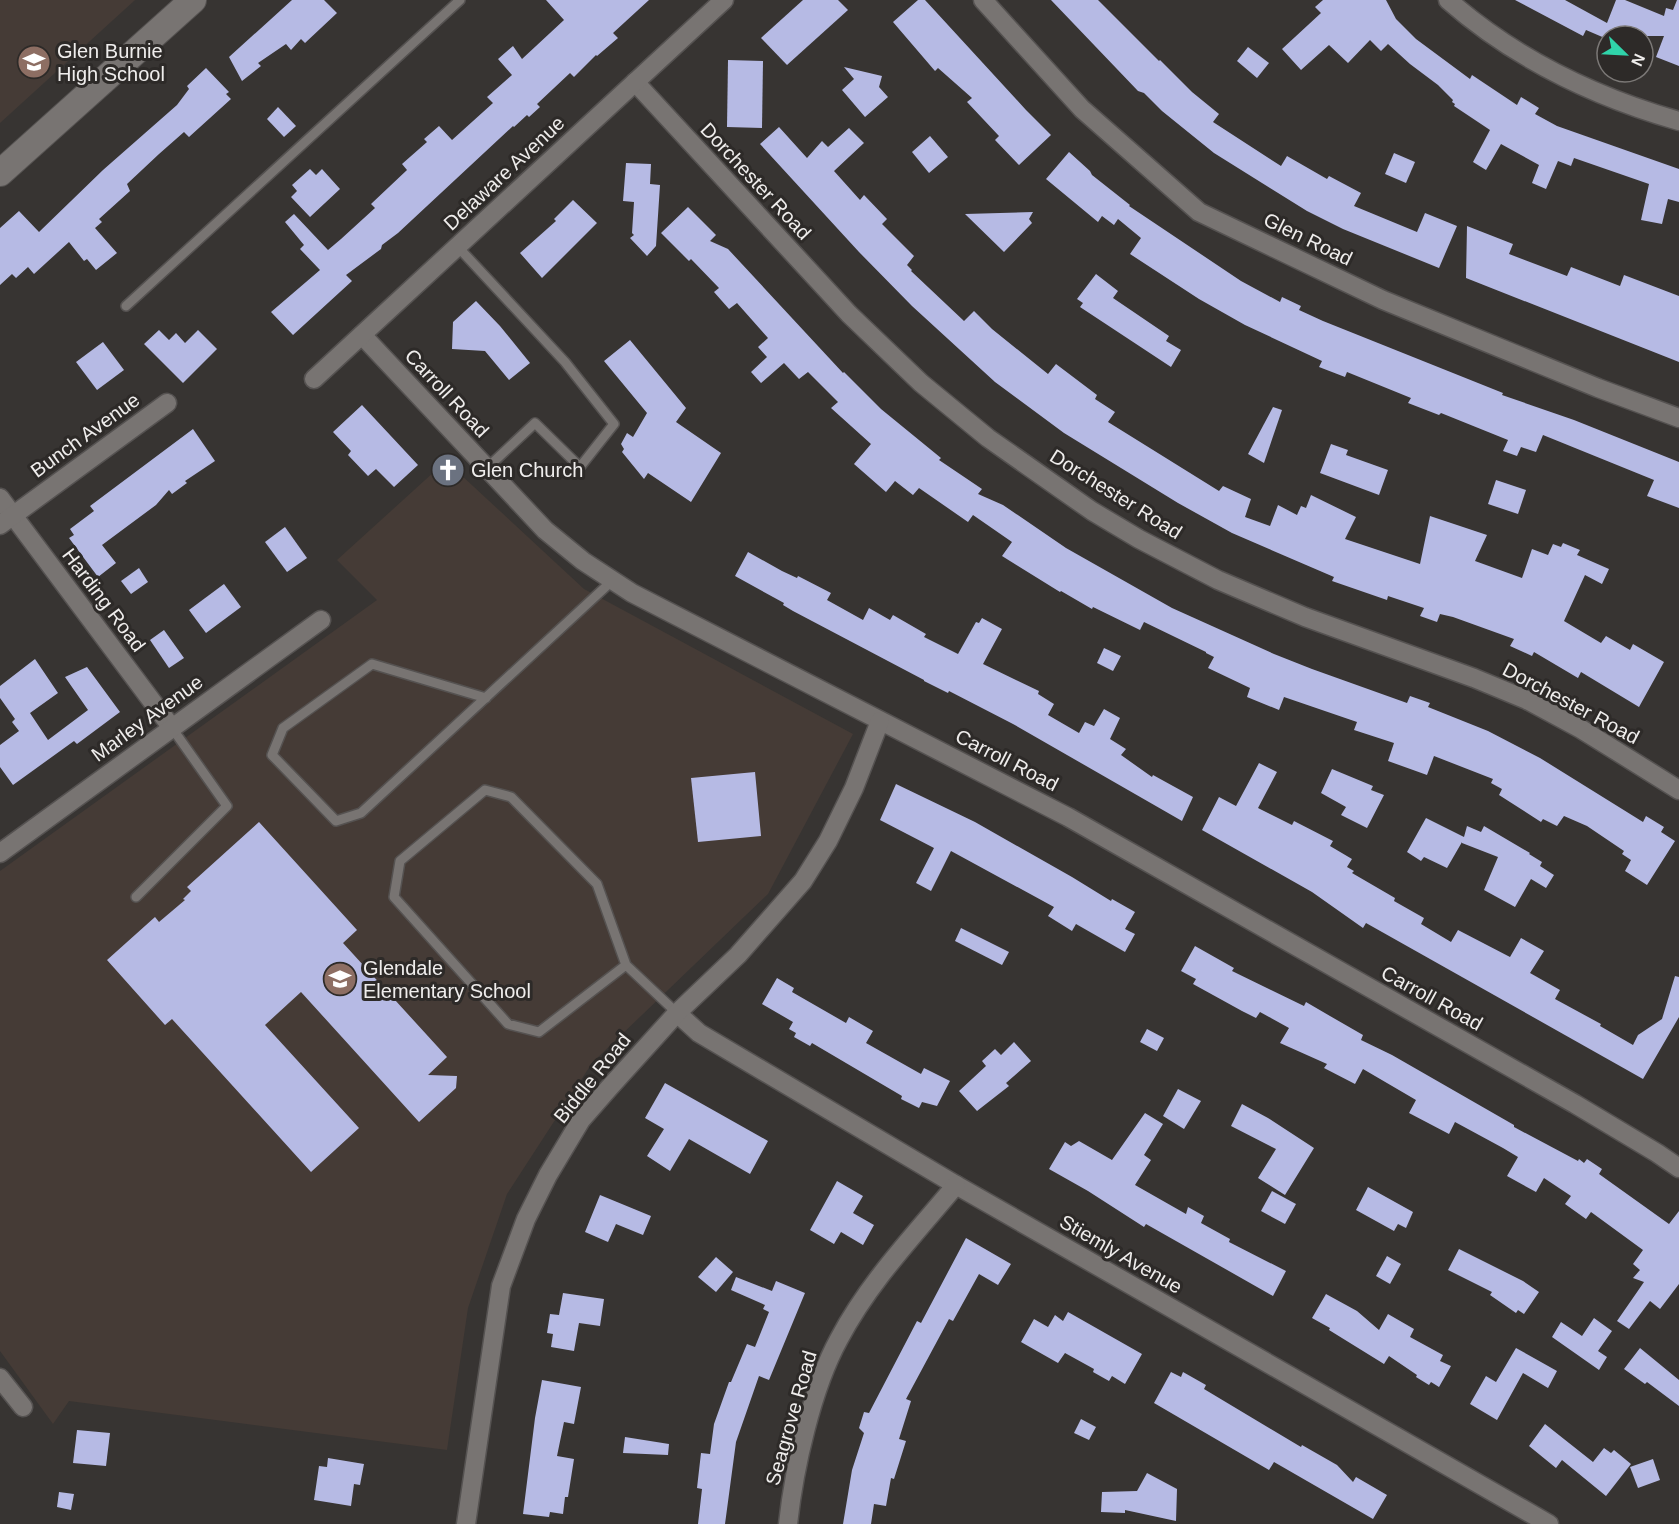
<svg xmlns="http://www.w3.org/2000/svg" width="1679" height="1524" font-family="Arial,sans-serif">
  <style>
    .built { fill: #453b36 }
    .building { fill: #b6bae4 }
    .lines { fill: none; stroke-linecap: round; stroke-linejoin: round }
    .service-casing { stroke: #555251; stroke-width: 12 }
    .minor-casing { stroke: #555251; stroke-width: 21 }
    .secondary-casing { stroke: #555251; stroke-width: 28 }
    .service { stroke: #787472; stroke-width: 9 }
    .minor { stroke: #787472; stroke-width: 18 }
    .secondary { stroke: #787472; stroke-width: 26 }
    .labels { text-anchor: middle; stroke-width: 6; stroke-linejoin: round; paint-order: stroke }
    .poi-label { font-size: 20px; fill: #efedec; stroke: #2d2a28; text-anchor: start }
    .street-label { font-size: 20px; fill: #efedec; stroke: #2d2a28 }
  </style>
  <rect width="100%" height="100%" fill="#373432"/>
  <!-- built -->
  <g class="built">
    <path d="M0 0H135L0 123Z"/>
    <path d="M446 461 584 589 853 734 768 894 592 1063 507 1194 468 1308 447 1450 69 1401 53 1424 0 1351V871L377 600 337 560Z"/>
  </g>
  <!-- building -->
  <g class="building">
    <path d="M292 0H324L337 13 305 43 301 39 291 50 286 44 258 63 261 66 242 81 229 57Z"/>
    <path d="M546 0H649L613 33 618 38 597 56 596 55 574 77 570 73 537 104 540 107 529 117 527 115 514 127 513 126 398 233 382 245 381 249 346 275 352 281 293 335 271 312 320 270 300 249 304 245 285 222 294 214 328 250 341 239 375 208 371 204 407 170 402 164 427 142 424 139 439 126 452 140 493 103 487 97 512 75 498 59 513 46 522 59 564 20Z"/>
    <path d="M803 0H838L848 10 787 65 761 38Z"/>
    <path d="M918 0H925L1026 110 1051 135 1019 165 995 140 999 136 967 102 972 98 938 68 935 71 893 22Z"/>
    <path d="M1051 0H1098L1159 61 1160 60 1192 92 1219 114 1213 122 1281 166 1287 156 1327 179 1329 176 1361 193 1354 206 1417 232 1425 213 1457 226 1439 268 1343 229 1307 211 1214 153 1162 111 1144 93 1138 91Z"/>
    <path d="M1323 0H1386L1396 19 1416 39 1470 79 1472 75 1517 105 1521 97 1539 108 1535 114 1557 126 1679 169V202L1668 199 1662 224 1641 220 1649 184 1574 158 1571 166 1558 161 1546 189 1532 183 1539 165 1501 144 1486 170 1473 162 1490 130 1454 106 1455 104 1452 102 1453 100 1438 85 1410 64 1388 44 1381 51 1370 40 1348 63 1329 45 1301 70 1282 49 1321 13 1315 7Z"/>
    <path d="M1515 0H1565L1607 23 1616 0H1625L1664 16 1666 8 1673 10 1677 0H1679V66L1656 57 1664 36H1607V39L1586 30 1583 36Z"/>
    <path d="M1248 47 1269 63 1257 78 1237 61Z"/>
    <path d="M728 60 763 61 762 128 727 127Z"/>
    <path d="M844 67 882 76 879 87 888 97 865 117 842 90 854 79Z"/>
    <path d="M206 68 229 92 226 94 231 99 189 137 184 132 159 154 127 184 130 191 99 219 102 222 95 228 117 253 96 270 87 259 84 261 69 242 34 274 28 267 16 278 12 274 0 285V228L19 211 39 232 103 170 177 105 189 89 187 86Z"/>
    <path d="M278 107 296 126 284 137 267 119Z"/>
    <path d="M779 127 807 158 822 141 828 147 849 128 864 143 834 171 860 200 864 195 887 219 882 224 914 256 907 265 912 270 911 271 964 321 974 311 992 329 1048 374 1056 364 1097 395 1095 399 1115 412 1108 422 1219 491 1223 486 1251 499 1245 517 1270 526 1278 505 1297 515 1301 506 1306 508 1311 495 1356 517 1345 539 1420 564 1430 516 1487 535 1475 561 1522 578 1532 549 1548 555 1553 544 1561 547 1563 543 1580 550 1577 555 1609 569 1602 584 1585 575 1564 621 1601 643 1606 636 1630 650 1633 644 1664 662 1639 707 1581 672 1578 678 1534 652 1532 656 1510 646 1514 639 1453 617 1440 614 1437 622 1420 616 1424 608 1388 596 1387 600 1332 581 1334 577 1232 533 1178 503 1064 433 995 382 912 306 859 252 760 144Z"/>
    <path d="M930 136 948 157 929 173 912 152Z"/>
    <path d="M1069 152 1090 171 1092 175 1130 205 1129 206 1241 281 1280 302 1282 297 1301 306 1299 310 1323 321 1503 393 1502 395 1574 420 1679 462V508L1647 496 1654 480 1543 435 1536 452 1521 447 1517 456 1503 451 1508 440 1441 413 1439 415 1408 403 1411 398 1347 372 1345 377 1319 367 1322 361 1245 325 1199 299 1130 254 1141 238 1118 219 1114 225 1102 216 1098 222 1046 179Z"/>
    <path d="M1394 153 1415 162 1406 183 1385 174Z"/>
    <path d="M626 163 651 164 650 184 660 185 656 246 647 256 630 238 634 235 632 233 634 202 623 201Z"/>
    <path d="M310 169 316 175 322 169 340 189 310 217 291 197 297 191 292 185Z"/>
    <path d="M573 200 597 223 542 278 520 253 556 221 554 219Z"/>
    <path d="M688 207 716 235 710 241 728 249 843 373 844 372 881 409 941 458 939 460 982 489 978 494 1003 505 1066 548 1172 608 1274 654 1312 669 1407 703 1410 696 1430 703 1428 707 1488 731 1540 758 1643 822 1646 816 1664 827 1661 832 1675 841 1647 885 1625 871 1631 860 1622 854 1624 851 1587 826 1564 816 1557 826 1543 819 1541 822 1499 795 1502 789 1491 783 1493 779 1434 756 1427 775 1388 761 1394 743 1354 730 1357 722 1284 697 1279 710 1247 697 1250 688 1208 668 1214 657 1206 653V652L1144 622 1140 630 1093 607 1092 609 1061 591 1060 592 1002 556 1012 542 973 515 968 522 919 488 913 495 895 481 886 492 854 464 871 444 831 408 838 402 808 372 799 379 784 363 761 383 751 372 767 357 758 347 768 338 737 303 729 309 714 292 719 288 691 259 689 261 661 233Z"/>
    <path d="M1033 212 1029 219 1032 223 1004 252 965 214Z"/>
    <path d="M1467 226 1513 244 1509 254 1567 276 1571 267 1620 286 1624 275 1679 296V362L1466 278Z"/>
    <path d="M1096 274 1118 291 1113 298 1169 336 1166 341 1181 350 1171 367 1080 307 1083 303 1077 299Z"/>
    <path d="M476 301 500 326 530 363 509 380 485 351 452 349 453 322Z"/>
    <path d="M159 330 169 340 176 333 185 343 198 330 217 349 183 383 144 344Z"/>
    <path d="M630 340 686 408 676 422 721 453 691 502 648 473 644 479 622 452 624 449 621 444 627 433 633 437 647 413 604 361Z"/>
    <path d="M103 342 124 370 97 390 76 362Z"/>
    <path d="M362 405 418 465 394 487 376 469 368 476 348 455 351 451 333 432Z"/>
    <path d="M1273 407 1282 410 1264 463 1248 454Z"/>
    <path d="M193 429 215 461 185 481 187 483 172 494 169 490 156 505 102 545 116 563 98 577 69 538 74 535 70 529 94 511 90 506Z"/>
    <path d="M1331 444 1348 450 1346 455 1388 470 1379 495 1320 473Z"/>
    <path d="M1496 480 1526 490 1518 514 1488 504Z"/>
    <path d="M285 527 307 558 287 572 265 542Z"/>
    <path d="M748 552 782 571 797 578 798 576 831 593 827 600 863 620 869 608 890 620 893 615 926 634 924 637 958 654 976 622 979 623 982 618 1002 629 983 664 1039 691 1038 694 1054 704 1048 715 1079 733 1085 722 1094 726 1104 709 1120 718 1110 739 1126 749 1121 755 1152 777 1153 775 1193 797 1182 821 1013 724 949 691 948 693 924 681V680L793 611 783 605 784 603 735 576Z"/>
    <path d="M139 568 148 582 131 594 121 581Z"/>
    <path d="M224 584 241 607 206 633 189 610Z"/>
    <path d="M164 630 184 658 169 668 150 640Z"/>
    <path d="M1104 648 1121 656 1113 671 1097 663Z"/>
    <path d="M35 659 58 693 30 713 48 740 88 710 65 677 87 667 120 712 77 744 74 741 13 785 0 767V745L19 731 12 722 15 719 0 698V686Z"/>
    <path d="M1259 763 1277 772 1258 808 1292 825 1294 821 1333 841 1330 846 1352 859 1347 867 1354 871 1352 873 1395 898 1394 901 1424 918 1421 924 1451 942 1458 930 1510 957 1521 938 1544 951 1530 973 1560 990 1555 999 1601 1024 1600 1026 1633 1045 1638 1035 1662 1019 1675 976 1679 977V1017L1643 1079 1366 923 1363 928 1312 892 1202 830 1219 797 1236 806Z"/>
    <path d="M1332 769 1373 786 1371 790 1384 795 1367 828 1341 815 1346 807 1321 793Z"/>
    <path d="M755 772 761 836 698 842 691 778Z"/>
    <path d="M896 784 975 822 1072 877 1111 901 1112 899 1135 912 1125 929 1135 934 1125 952 1076 924 1072 931 1048 916 1054 907 951 851 931 891 916 883 934 848 880 820Z"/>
    <path d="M1426 818 1464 837 1467 826 1481 832 1484 826 1530 853 1529 854 1542 862 1540 866 1554 875 1546 888 1531 879 1515 907 1484 890 1498 857 1462 843V842L1447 868 1424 857 1421 861 1407 852Z"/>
    <path d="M259 822 357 930 343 943 447 1057 428 1075 457 1076 456 1088 419 1122 301 992 265 1025 359 1128 311 1172 172 1019 165 1025 107 960 155 917 159 922 185 900 183 899 191 891 187 887Z"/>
    <path d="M961 928 1009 952 1002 965 955 941Z"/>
    <path d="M1195 946 1234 968 1232 971 1304 1006 1306 1002 1330 1016 1363 1035 1361 1040 1392 1055 1514 1125V1127L1578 1161 1579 1159 1584 1163 1587 1159 1602 1169 1599 1174 1669 1224 1679 1211V1284L1660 1309 1650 1301 1629 1329 1617 1321 1644 1282 1633 1278 1640 1270 1633 1264 1643 1250 1591 1212 1586 1219 1565 1204 1571 1196 1544 1178 1536 1192 1507 1176 1518 1157 1503 1148 1455 1122 1449 1134 1409 1113 1416 1100 1363 1069 1355 1084 1324 1068 1327 1064 1280 1043 1289 1028 1260 1012 1256 1018 1242 1011 1193 984 1196 979 1181 971Z"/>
    <path d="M777 978 794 988 792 992 846 1023 849 1017 873 1031 866 1043 921 1074 924 1068 950 1081 937 1106 922 1102 919 1108 901 1099 902 1096 812 1043 810 1046 794 1037 796 1033 789 1029 793 1022 762 1004Z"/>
    <path d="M1147 1029 1164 1038 1157 1051 1140 1042Z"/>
    <path d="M1014 1042 1031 1061 1006 1083 1009 1086 977 1111 959 1091 986 1066 982 1061 995 1049 1001 1055Z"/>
    <path d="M665 1083 768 1141 750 1174 689 1139 670 1171 647 1156 664 1129 645 1118Z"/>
    <path d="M1178 1089 1201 1101 1184 1129 1163 1116Z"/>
    <path d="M1242 1104 1268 1118 1314 1148 1285 1195 1258 1178 1276 1149 1231 1126Z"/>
    <path d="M1145 1113 1163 1124 1144 1155 1151 1160 1135 1185 1186 1214 1188 1207 1204 1216 1201 1223 1230 1239 1229 1242 1286 1271 1273 1296 1146 1224 1144 1227 1088 1191 1049 1169 1065 1142 1071 1146 1079 1141 1112 1160Z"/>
    <path d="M837 1181 863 1196 853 1213 874 1225 863 1245 841 1232 834 1244 810 1230Z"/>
    <path d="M1368 1187 1413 1212 1406 1228 1398 1224 1394 1231 1356 1210Z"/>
    <path d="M1272 1191 1296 1204 1285 1224 1261 1211Z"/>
    <path d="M600 1195 651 1216 643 1235 616 1224 608 1242 585 1232Z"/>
    <path d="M966 1238 1011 1264 998 1285 979 1274 953 1321 949 1319 906 1399 911 1401 899 1439 906 1441 894 1479 891 1478 886 1506 874 1504 871 1524H843L852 1470 864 1433 859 1428 864 1412 869 1413 917 1321 921 1323Z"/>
    <path d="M1459 1249 1523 1281 1539 1292 1524 1314 1518 1310 1516 1313 1490 1295 1492 1292 1448 1270Z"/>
    <path d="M1387 1256 1401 1264 1390 1284 1376 1276Z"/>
    <path d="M716 1257 733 1272 716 1292 698 1277Z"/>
    <path d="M736 1277 772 1291 776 1281 805 1293 769 1380 759 1376 736 1442 725 1524H698L702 1489 697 1488 701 1453 710 1454 714 1424 729 1382H731L747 1344 755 1347 769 1312 763 1309 765 1305 731 1290Z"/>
    <path d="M563 1293 604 1299 600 1326 579 1323 574 1351 551 1347 553 1334 547 1333 550 1314 559 1315Z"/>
    <path d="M1326 1294 1357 1311 1379 1330 1388 1314 1414 1329 1410 1337 1443 1355 1440 1361 1451 1366 1439 1387 1431 1382 1429 1385 1416 1377 1417 1375 1389 1356 1384 1364 1329 1330 1330 1328 1312 1318Z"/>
    <path d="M1068 1312 1142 1354 1125 1384 1112 1376 1109 1381 1093 1372 1094 1369 1065 1353 1058 1363 1021 1342 1034 1319 1048 1327 1055 1315 1063 1321Z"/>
    <path d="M1594 1318 1612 1331 1598 1351 1607 1357 1599 1370 1552 1337 1561 1322 1582 1336Z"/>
    <path d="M1516 1348 1557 1371 1548 1388 1523 1373 1497 1420 1470 1404 1486 1376 1496 1382Z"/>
    <path d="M1640 1348 1679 1380V1406L1647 1382 1645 1384 1624 1369Z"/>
    <path d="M1171 1372 1181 1377 1183 1372 1206 1385 1204 1389 1301 1447 1302 1445 1337 1465 1353 1482 1356 1477 1387 1495 1373 1519 1274 1462 1269 1470 1154 1403Z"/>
    <path d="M542 1380 581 1387 574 1424 564 1422 557 1456 574 1459 568 1497H565L563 1514 550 1512 549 1517 523 1514 535 1418Z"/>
    <path d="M1081 1419 1096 1427 1089 1440 1074 1433Z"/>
    <path d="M1545 1424 1593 1462 1604 1448 1611 1453 1614 1450 1631 1464 1606 1496 1562 1460 1556 1468 1529 1446Z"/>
    <path d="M77 1430 110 1433 106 1466 73 1463Z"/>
    <path d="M625 1437 669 1444 668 1455 623 1453Z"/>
    <path d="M328 1458 364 1464 360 1485 354 1484 351 1506 314 1500 319 1466 327 1467Z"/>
    <path d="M1653 1459 1660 1480 1638 1488 1630 1467Z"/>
    <path d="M1147 1473 1177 1489 1176 1521 1125 1510V1513L1101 1512 1102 1492 1137 1491Z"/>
    <path d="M59 1492 74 1494 71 1510 57 1507Z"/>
  </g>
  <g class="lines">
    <defs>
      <g id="service">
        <path d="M458 247 565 362 614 424 580 467 535 423 487 468"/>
        <path d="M126 306 460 0"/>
        <path d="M486 698 372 664 283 728 272 755 336 821 361 813 613 580"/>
        <path d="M136 897 227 806 172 728"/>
        <path d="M626 965 539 1032 508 1024 394 897 400 861 485 790 511 797 597 884 626 965 677 1013"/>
      </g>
      <g id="minor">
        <path d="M983 0 1082 109 1199 212 1383 300 1598 388 1679 418"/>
        <path d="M1448 0C1514 58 1595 97 1679 121"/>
        <path d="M635 82 849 314 921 383 988 438 1092 511 1139 539 1218 580 1305 617 1474 678 1527 700 1581 729 1679 790"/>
        <path d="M362 335 545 530 583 561 632 593 1068 817 1575 1104 1657 1153 1679 1168"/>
        <path d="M314 379 724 0"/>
        <path d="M0 498 172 728"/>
        <path d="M0 525 167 403"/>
        <path d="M0 853 321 620"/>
        <path d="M677 1013 699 1033 956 1185 1549 1524"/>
        <path d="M0 1378 23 1407"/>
        <path d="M466 1524 501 1286 526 1219 548 1175 581 1120 609 1088 677 1013 738 955 803 881 828 841 854 788 880 721"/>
        <path d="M788 1524C794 1468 812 1388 839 1339 869 1282 915 1234 956 1185"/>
      </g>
      <path id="secondary" d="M0 173 193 0"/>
    </defs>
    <!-- service casing -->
    <use href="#service" class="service-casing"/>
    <!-- minor casing -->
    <use href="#minor" class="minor-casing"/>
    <!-- secondary casing -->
    <use href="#secondary" class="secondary-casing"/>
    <!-- service -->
    <use href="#service" class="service"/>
    <!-- minor -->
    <use href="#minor" class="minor"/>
    <!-- secondary -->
    <use href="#secondary" class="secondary"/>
  </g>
  <!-- icons -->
  <defs>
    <symbol id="school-disc" viewBox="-11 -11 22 22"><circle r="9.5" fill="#8d6e63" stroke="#2d2a28"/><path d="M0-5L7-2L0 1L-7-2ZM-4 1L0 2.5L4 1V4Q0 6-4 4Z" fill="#fff"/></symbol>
    <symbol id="church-disc" viewBox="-11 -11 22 22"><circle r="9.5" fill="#6b7280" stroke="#2d2a28"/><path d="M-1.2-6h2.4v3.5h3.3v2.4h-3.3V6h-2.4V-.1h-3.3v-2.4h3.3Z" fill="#fff"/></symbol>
  </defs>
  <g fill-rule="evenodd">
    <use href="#school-disc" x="15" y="43" width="38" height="38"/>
    <use href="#church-disc" x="429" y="451" width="38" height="38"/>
    <use href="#school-disc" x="321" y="960" width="38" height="38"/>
  </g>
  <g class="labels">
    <!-- poi labels -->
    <g class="poi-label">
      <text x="57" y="58">Glen Burnie<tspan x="57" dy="23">High School</tspan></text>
      <text x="471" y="477">Glen Church</text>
      <text x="363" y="975">Glendale<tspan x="363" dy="23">Elementary School</tspan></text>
    </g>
    <!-- street labels -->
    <g class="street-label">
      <text transform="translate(504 173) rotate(-43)" y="7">Delaware Avenue</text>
      <text transform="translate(756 181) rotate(47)" y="7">Dorchester Road</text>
      <text transform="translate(1308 239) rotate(26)" y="7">Glen Road</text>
      <text transform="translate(447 393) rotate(47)" y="7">Carroll Road</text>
      <text transform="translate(85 435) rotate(-36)" y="7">Bunch Avenue</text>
      <text transform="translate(1116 494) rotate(32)" y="7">Dorchester Road</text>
      <text transform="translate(104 600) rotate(53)" y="7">Harding Road</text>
      <text transform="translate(1571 703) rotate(28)" y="7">Dorchester Road</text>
      <text transform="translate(147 718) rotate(-36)" y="7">Marley Avenue</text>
      <text transform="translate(1007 760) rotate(27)" y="7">Carroll Road</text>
      <text transform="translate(1432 998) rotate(29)" y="7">Carroll Road</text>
      <text transform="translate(592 1078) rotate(-51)" y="7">Biddle Road</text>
      <text transform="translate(1121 1254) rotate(30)" y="7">Stiemly Avenue</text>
      <text transform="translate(791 1418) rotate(-74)" y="7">Seagrove Road</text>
    </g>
  </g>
  <!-- north arrow -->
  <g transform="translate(1625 54) rotate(114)"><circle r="28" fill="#2d2a28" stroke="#7b7876" stroke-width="1.5"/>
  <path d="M0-4.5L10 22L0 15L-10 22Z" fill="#30d4aa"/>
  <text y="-9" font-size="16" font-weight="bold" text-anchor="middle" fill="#efedec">N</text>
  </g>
</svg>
